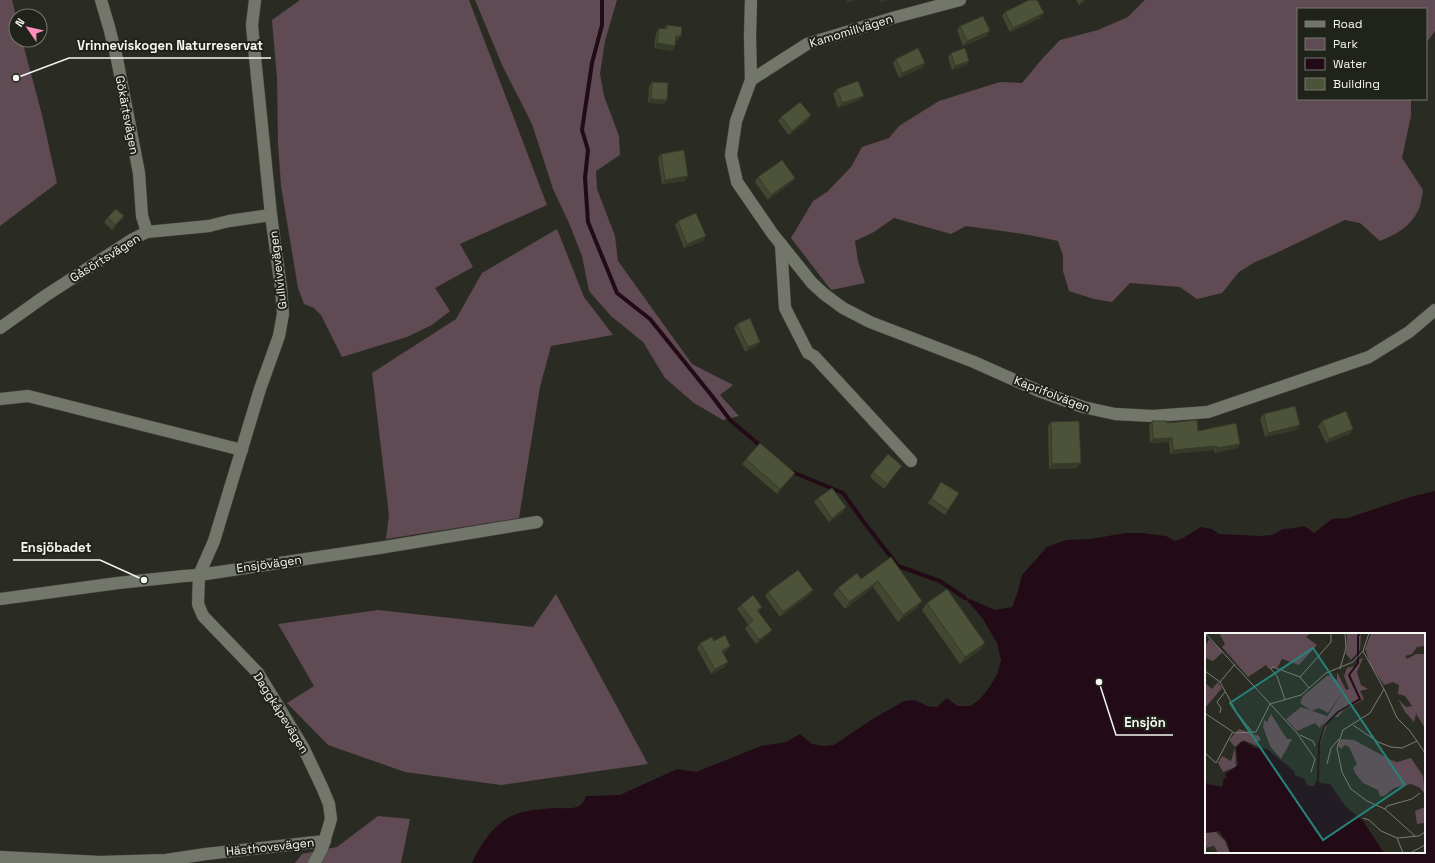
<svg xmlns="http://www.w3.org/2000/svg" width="1435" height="863" font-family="'Space Grotesk',sans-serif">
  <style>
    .green { fill: #604a53 }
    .water { fill: #220b16; fill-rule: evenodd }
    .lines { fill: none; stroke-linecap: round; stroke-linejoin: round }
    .stream { stroke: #220b16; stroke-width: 4 }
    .minor-casing { stroke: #484b43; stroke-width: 13 }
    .minor { stroke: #73766b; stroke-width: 12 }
    .wall { fill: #424731 }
    .shaded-wall { fill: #363a28 }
    .building { fill: #4d5339; stroke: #363a28 }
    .labels { text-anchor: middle; stroke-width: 4; stroke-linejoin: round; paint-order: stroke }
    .street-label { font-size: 12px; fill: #f4f6f0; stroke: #20231a }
    .inset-river { fill: none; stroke: #220b16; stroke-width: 2 }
    .inset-road { fill: none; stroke: #7b7d75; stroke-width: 1 }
    .view { fill: #26837b; fill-opacity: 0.15; stroke: #26837b; stroke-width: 2 }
    .inset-edge { fill: none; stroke: #f4f6f0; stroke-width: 2 }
    .leader { fill: none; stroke: #f4f6f0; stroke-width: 1.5 }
    .callout-dot { fill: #f4f6f0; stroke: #20231a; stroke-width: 1.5 }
    .callout-label { font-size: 13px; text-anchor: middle; font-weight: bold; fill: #f4f6f0; stroke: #20231a; stroke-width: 4; stroke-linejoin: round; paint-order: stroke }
  </style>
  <rect width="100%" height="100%" fill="#2a2c23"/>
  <!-- green -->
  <g class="green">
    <path d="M0 0H12L16 16V40H22L42 115 57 183 0 226Z"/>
    <path d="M300 0H469L547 205 460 244 473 267 435 288 450 311 432 325 407 337 342 357 321 315 314 308 304 304 298 288 281 186 278 144 277 78 272 20Z"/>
    <path d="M475 0H617L605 41 600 74 604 96 619 136 620 155 596 171 597 189 615 236 618 261 692 364 733 385 720 395 739 416 723 420 694 403 665 378 643 342 611 316 589 291 582 256 569 223 553 189 532 124 503 67Z"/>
    <path d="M1145 0H1435V31L1426 43V9H1298V99H1411V116L1402 158 1423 190C1422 196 1421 203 1419 209 1411 226 1396 235 1380 241L1360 223 1345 220 1270 256 1255 262 1239 272 1222 293 1197 299 1180 287 1130 283 1112 302 1094 299 1069 291 1063 271V256L1058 241 1024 234 966 226 951 234 894 218 874 232 855 241 858 261 865 283 831 290 791 238 813 201 827 192 851 167 862 147 889 138 899 126 939 101 1000 82 1022 83 1042 59 1060 40 1098 30 1128 17Z"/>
    <path d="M557 229 584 297 613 335 551 346 540 387 519 518 386 539 389 515 372 373 456 319 482 273Z"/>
    <path d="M556 594 648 764 501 785 405 772 328 745 287 703 314 686 278 624 378 610 533 627Z"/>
    <path d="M378 816 410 819 401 863H295L302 854 337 847Z"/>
  </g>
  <!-- water -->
  <path class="water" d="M1435 491V863H472C480 846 492 826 510 817 525 809 542 809 558 808 564 808 571 809 577 807 582 805 584 801 586 796L620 795 677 769 696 772 761 746 786 742 800 734 812 744 825 746 834 745 871 720 904 701 915 700 927 706 937 707 947 698 957 706H970L979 700 988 689 997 675 1001 660 997 643 983 619 965 598 972 600 995 610 1012 607 1017 594 1022 575 1047 547 1066 540 1091 539 1125 533H1142L1166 536 1175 541 1183 538 1201 527 1212 529 1219 534 1259 536 1272 535 1283 529 1295 528 1304 526 1314 533 1332 519 1348 518 1410 497ZM1206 634H1424V852H1206Z"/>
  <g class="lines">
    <!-- stream -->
    <g class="stream">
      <path d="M602 0V25L592 63 582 130 588 150 585 178 588 222 617 293 650 319 712 396 730 420 762 447"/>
      <path d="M790 471 843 493 863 521 898 566 940 581 965 598"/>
    </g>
    <defs>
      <g id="minor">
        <path d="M101 0 109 27 117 59 139 173 142 216 147 232"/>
        <path d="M255 0 252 25 254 47 271 215 281 288 283 314 279 336 260 389 214 541 199 575 198 604 203 616 258 673 303 747 322 787 329 804 331 819 322 849 314 863"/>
        <path d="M751 0 750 36 751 80 736 121 731 155 737 182 772 233 812 283 824 294 843 308 870 322 974 362 1039 391 1083 407 1115 414 1153 416 1208 412 1369 357 1409 332 1435 310"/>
        <path d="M751 80 807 44 896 17 960 0"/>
        <path d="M781 244 785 308 808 353 814 356 911 461"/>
        <path d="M0 328 45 296 133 239 147 232 209 226 229 221 271 215"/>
        <path d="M0 399 28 396 242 450"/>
        <path d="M0 599 118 583 184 576 199 575 379 548 537 522"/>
        <path d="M0 857 100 862 166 860 206 854 325 841"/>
      </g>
    </defs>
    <!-- minor casing -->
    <use href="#minor" class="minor-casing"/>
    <!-- minor -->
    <use href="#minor" class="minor"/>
  </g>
  <!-- wall -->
  <g class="wall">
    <path d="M1076 0H1086L1079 5Z"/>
    <path d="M1005 12 1044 13 1040 18 1010 32 1002 16Z"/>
    <path d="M667 25 681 36 677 41H676L675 46 672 51 654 48 656 33 659 28 664 29Z"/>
    <path d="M960 26 987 36 963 46 957 30Z"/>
    <path d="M951 53 969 61 966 65 952 70 948 57Z"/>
    <path d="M896 59 925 63 922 68 899 78 893 63Z"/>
    <path d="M652 82 667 100 664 104 648 103 649 87Z"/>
    <path d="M837 89 860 100 838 108 833 94Z"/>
    <path d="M781 117 808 120 789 135 778 121Z"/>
    <path d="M661 154 685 181 662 184 658 158Z"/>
    <path d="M758 177 795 178 792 182 768 200 755 182Z"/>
    <path d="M124 216 120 221 112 230 104 222 108 217Z"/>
    <path d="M678 221 703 241 684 248 675 225Z"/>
    <path d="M737 324 760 342 757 346 745 352 734 328Z"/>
    <path d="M1264 414 1296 430 1265 437 1260 418Z"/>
    <path d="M1152 421 1198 431 1240 444 1237 448 1214 453V450L1170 454 1169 442 1150 443 1149 426Z"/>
    <path d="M1322 421 1350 434 1326 443 1318 426Z"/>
    <path d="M1051 422 1077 468 1049 469 1048 426Z"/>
    <path d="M746 459 795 473 777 494 742 464Z"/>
    <path d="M899 470 884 489 870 477 873 472Z"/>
    <path d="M941 482 959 493 945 515 928 503Z"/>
    <path d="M818 498 846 507 843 512 829 522 814 502Z"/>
    <path d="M891 557 918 607 898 622 873 587 845 609 833 594 838 588 861 579Z"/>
    <path d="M813 590 809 595 780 617 765 596 768 592Z"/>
    <path d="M927 603 980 650 960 664 922 610Z"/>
    <path d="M741 605 762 607 758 612 772 630 768 635 756 644 745 629 748 624 737 609Z"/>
    <path d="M714 641 730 646 727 651 723 653 725 667 711 674 697 648 700 643Z"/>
  </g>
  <!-- shaded-wall -->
  <g class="shaded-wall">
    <path d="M847 0H856L845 3Z"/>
    <path d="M881 0H890L879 3Z"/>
    <path d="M1082 0H1086L1079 5Z"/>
    <path d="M1044 13 1040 18 1010 32 1013 28Z"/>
    <path d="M990 31 987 36 963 46 967 41Z"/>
    <path d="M676 36H681L677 41H673Z"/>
    <path d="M657 43 675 46 672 51 654 48Z"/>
    <path d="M969 61 966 65 952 70 955 66Z"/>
    <path d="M925 63 922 68 899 78 902 73Z"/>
    <path d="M864 96 860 100 838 108 842 103Z"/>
    <path d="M651 99 667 100 664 104 648 103Z"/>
    <path d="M811 115 808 120 789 135 792 131Z"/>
    <path d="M688 176 685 181 662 184 665 180Z"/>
    <path d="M795 178 792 182 768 200 771 195Z"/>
    <path d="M124 216 120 221 112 230 115 225Z"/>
    <path d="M706 236 703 241 684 248 687 244Z"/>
    <path d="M760 342 757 346 745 352 748 347Z"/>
    <path d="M1300 425 1296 430 1265 437 1268 433Z"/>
    <path d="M1353 429 1350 434 1326 443 1329 439Z"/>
    <path d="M1172 438 1169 442 1150 443 1153 439Z"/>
    <path d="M1240 444 1237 448 1214 453 1217 448Z"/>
    <path d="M1217 446 1214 450 1170 454 1173 450Z"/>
    <path d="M1081 463 1077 468 1049 469 1052 464Z"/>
    <path d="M795 473 791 478 777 494 780 489Z"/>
    <path d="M846 507 843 512 829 522 832 518Z"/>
    <path d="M878 581 873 587 845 609 849 602Z"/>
    <path d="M813 590 809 595 780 617 783 612Z"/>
    <path d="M922 601 918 607 898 622 903 615Z"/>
    <path d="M772 630 768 635 756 644 759 640Z"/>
    <path d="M985 643 980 650 960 664 965 657Z"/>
    <path d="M730 646 727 651 718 655 722 651Z"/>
    <path d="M728 662 725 667 711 674 715 669Z"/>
  </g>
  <!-- building -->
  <g class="building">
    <path d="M1029 0H1037L1044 13 1013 28 1005 12Z"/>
    <path d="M983 16 990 31 967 41 960 26Z"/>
    <path d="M667 25 682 27 681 36H676L675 46 657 43 659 28 667 29Z"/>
    <path d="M918 48 925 63 902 73 896 59Z"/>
    <path d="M965 48 969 61 955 66 951 53Z"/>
    <path d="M858 81 864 96 842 103 837 89Z"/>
    <path d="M652 82 668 83 667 100 651 99Z"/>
    <path d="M800 102 811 115 792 131 781 117Z"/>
    <path d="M684 150 688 176 665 180 661 154Z"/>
    <path d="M782 160 795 178 771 195 758 177Z"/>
    <path d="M116 209 124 216 115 225 108 217Z"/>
    <path d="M696 213 706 236 687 244 678 221Z"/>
    <path d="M750 318 760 342 748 347 737 324Z"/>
    <path d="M1295 406 1300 425 1268 433 1264 414Z"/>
    <path d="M1346 411 1353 429 1329 439 1322 421Z"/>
    <path d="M1197 420 1198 431 1236 423 1240 444 1217 448V446L1173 450 1172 438 1153 439 1152 421H1167V423Z"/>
    <path d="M1079 421 1081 463 1052 464 1051 422Z"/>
    <path d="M760 443 795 473 780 489 746 459Z"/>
    <path d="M888 454 902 466 887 484 873 472Z"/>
    <path d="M941 482 959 493 948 510 931 499Z"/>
    <path d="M832 488 846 507 832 518 818 498Z"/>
    <path d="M891 557 922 601 903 615 878 581 849 602 838 588 857 573 861 579Z"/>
    <path d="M798 570 813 590 783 612 768 592Z"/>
    <path d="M947 589 985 643 965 657 927 603Z"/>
    <path d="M753 595 762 607 757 610 772 630 759 640 748 625 753 621 741 605Z"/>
    <path d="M725 635 730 646 722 651 728 662 715 669 700 643 712 637 714 641Z"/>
  </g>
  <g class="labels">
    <!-- street labels -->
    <g class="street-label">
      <text transform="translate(851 31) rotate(-17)" y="4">Kamomillvägen</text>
      <text transform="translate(127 115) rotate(79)" y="4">Gökärtsvägen</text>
      <text transform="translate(105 258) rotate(-32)" y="4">Gåsörtsvägen</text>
      <text transform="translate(278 270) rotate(-97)" y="4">Gullvivevägen</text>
      <text transform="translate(1052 394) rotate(21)" y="4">Kaprifolvägen</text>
      <text transform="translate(269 564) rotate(-8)" y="4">Ensjövägen</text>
      <text transform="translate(281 713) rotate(58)" y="4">Daggkåpevägen</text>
      <text transform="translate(270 847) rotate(-6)" y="4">Hästhovsvägen</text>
    </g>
  </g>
  <!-- overview -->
  <g transform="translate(1205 633)">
    <rect width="220" height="220" fill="#2a2c23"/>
    <path d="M14 0H106L101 4 112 12 94 32 77 26 73 34 64 36 61 32 43 44 17 14 20 11ZM142 0H156L155 17 146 27 141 21ZM166 0H220V13L212 14 207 21 200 23 202 26 211 21H220V95L211 81 209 89 200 79 193 66 201 74 207 73 200 63 193 61 194 52 188 49 179 52 165 31 160 16ZM4 6 18 19 8 28 0 25V14ZM158 25 152 39 156 52 163 56 155 58 159 66 139 77 133 84H128L122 91 115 112 114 107 118 90 138 59 123 80 114 75 107 78 102 75 95 70 98 63 123 42 132 47V39L141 57 144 56 139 43 142 35 150 33 153 27ZM13 49 17 55 0 75V50L7 56ZM96 74 122 83 115 95 110 90 92 98 81 86ZM66 81 82 106H87L76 126 65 113 58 94 59 87 62 89ZM34 96 54 103 56 107 51 109 52 113 38 107 30 114 24 107ZM136 106 149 107 186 127 192 129 206 125 218 143 220 161 215 155 206 151 189 155 179 163H175L173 157 158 150 150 140 148 135 152 131 144 114 140 112 136 116 133 113ZM30 115 31 134 18 139 13 130 17 123 26 128ZM220 174 219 190 212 191 210 178ZM11 199 20 208 25 220H13L9 213 0 215V200Z" fill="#604a53"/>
    <path d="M36 109H41L50 115 62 116 89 138 90 142 99 146 103 153H109L113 145 115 150 125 151 141 174 158 188 179 220H25L22 209 14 198 0 200V144L2 151 17 154 19 145H22L20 141 33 132 31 115Z" fill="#220b16"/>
    <path class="inset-river" d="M113 145 114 111 119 93 133 79 155 66 144 42 153 30V3L155 0"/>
    <path class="inset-road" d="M0 0 92 100 110 126 106 139M158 18 180 58 192 85 205 98 220 120M135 36 141 15 140 0M0 38 15 49 32 80 48 100M95 44 126 9V0M15 49 30 31M179 56 165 80 138 97 132 115 137 139 146 156 162 168 180 176 210 203M80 67 72 43 66 36 68 34 95 44 104 55M65 71 96 62 121 40 148 29 158 18 164 0M15 80 16 75 12 69 20 59M1 81 28 99M148 92 173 109 186 114 197 115 212 108M95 102 108 108 110 113M0 120 11 130 27 100 51 99 65 71M122 131 126 115 134 106M180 176 182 173 207 166 215 160M158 185 164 187 176 198 192 205 214 203 220 199M192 205 198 220M205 220 220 212"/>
    <path class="view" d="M108 15 200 152 118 207 25 70Z"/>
    <rect width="220" height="220" class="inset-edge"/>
  </g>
  <!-- callouts -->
  <path class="leader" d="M16 78L69 58H271M144 580L100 560H13M1099 682L1116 735H1173"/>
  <g class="callout-dot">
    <circle cx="16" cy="78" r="4"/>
    <circle cx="144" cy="580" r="4"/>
    <circle cx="1099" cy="682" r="4"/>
  </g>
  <g class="callout-label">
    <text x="170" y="50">Vrinneviskogen Naturreservat</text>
    <text x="56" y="552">Ensjöbadet</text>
    <text x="1145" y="727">Ensjön</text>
  </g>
  <!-- legend -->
  <rect x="1297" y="8" width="130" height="92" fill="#20231a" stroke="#757770"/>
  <rect x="1305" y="21" width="20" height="6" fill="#73766b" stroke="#757770"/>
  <text x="1333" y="28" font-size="12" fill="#f4f6f0">Road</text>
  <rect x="1305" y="38" width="20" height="12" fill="#604a53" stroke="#757770"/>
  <text x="1333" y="48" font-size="12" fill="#f4f6f0">Park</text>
  <rect x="1305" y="58" width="20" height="12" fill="#220b16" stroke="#757770"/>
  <text x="1333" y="68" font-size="12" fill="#f4f6f0">Water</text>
  <rect x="1305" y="78" width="20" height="12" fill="#4d5339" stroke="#757770"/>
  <text x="1333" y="88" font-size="12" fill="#f4f6f0">Building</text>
  <!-- north arrow -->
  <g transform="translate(28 28) rotate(304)"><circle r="19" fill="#20231a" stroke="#757770"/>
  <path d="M0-3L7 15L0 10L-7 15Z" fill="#fd8ec0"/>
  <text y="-6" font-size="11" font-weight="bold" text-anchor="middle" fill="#f4f6f0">N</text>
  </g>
</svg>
